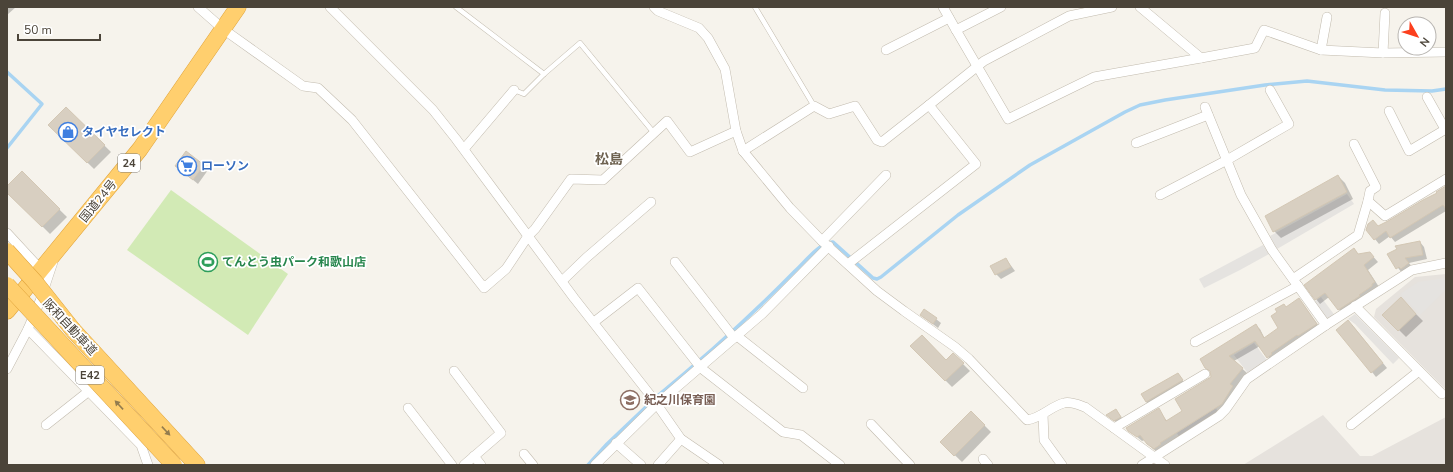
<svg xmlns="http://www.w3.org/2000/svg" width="1453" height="472" font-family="'Nunito Sans','Noto Sans JP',sans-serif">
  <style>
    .industrial { fill: #e6e2dd }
    .green { fill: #d2eab5 }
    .parking { fill: #e5e3e0 }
    .shadow { fill: #0003 }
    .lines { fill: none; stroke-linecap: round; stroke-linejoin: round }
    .stream { stroke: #a9d4f2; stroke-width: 3.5 }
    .building { fill: #d8cfc1; stroke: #d3c7b4 }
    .lane-casing { stroke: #c2bbae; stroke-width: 5.5 }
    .street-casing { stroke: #c2bbae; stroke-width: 10 }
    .highway-casing { stroke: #e0a43c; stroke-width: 17 }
    .lane { stroke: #fff; stroke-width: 4.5 }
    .street { stroke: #fff; stroke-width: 9 }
    .highway { stroke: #ffcf6e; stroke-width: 16 }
    .highway-bridge-casing { stroke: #e0a43c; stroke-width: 17; stroke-linecap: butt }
    .highway-bridge { stroke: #ffcf6e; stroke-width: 16 }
    .oneway { fill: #937c4e }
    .labels { text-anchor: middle; stroke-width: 3.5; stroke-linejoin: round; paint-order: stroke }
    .shield { fill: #fff; stroke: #817c74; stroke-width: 1 }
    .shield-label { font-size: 11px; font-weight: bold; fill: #4b4439 }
    .shop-label { font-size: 12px; font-weight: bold; fill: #366cbe; stroke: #fff; text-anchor: start }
    .street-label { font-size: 12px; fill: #4b4439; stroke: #fff }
    .leisure-label { font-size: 12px; font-weight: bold; fill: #27864d; stroke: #fff; text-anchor: start }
    .education-label { font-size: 12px; font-weight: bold; fill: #785e54; stroke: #fff; text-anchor: start }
    .quarter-label { font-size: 14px; font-weight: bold; fill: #6e6250; stroke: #fff }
  </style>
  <rect width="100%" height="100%" fill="#f6f3ec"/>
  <!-- industrial -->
  <g class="industrial">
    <path d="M1446 274V390L1374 317 1376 309 1415 277Z"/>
    <path d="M1323 415 1360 456H1372L1446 417V465H1243Z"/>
  </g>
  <!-- green -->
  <path class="green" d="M171 190 288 274 248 335 127 250Z"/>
  <!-- parking -->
  <g class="parking">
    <path d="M1347 194 1354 204 1277 249 1270 236Z"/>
    <path d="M1263 245 1269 254 1240 270 1204 288 1199 279Z"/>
    <path d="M1446 278V290L1420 315 1400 294 1418 282Z"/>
    <path d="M1321 297 1336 317 1327 321 1314 302Z"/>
    <path d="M1355 314 1399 358 1393 364 1355 324 1348 319Z"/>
    <path d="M1254 343 1269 363 1250 376 1234 355Z"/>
    <path d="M1216 408 1219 414 1180 439 1177 433Z"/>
  </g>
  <!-- shadow -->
  <g class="shadow">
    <path d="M7 7H16L7 15Z"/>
    <path d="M66 108 111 152 94 169 49 125Z"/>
    <path d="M186 153 208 170 198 184 176 166Z"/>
    <path d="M22 173 67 217 50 234 7 191V188Z"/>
    <path d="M1338 176 1345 183 1353 199 1281 238 1274 231Z"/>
    <path d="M1446 187V211L1395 242 1390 236 1379 244 1367 229 1378 227 1438 194Z"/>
    <path d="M1420 242 1424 247 1427 259 1409 263 1413 268 1402 273 1388 255Z"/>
    <path d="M1354 249 1359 255 1370 253 1378 262 1368 270 1379 287 1343 314 1329 297 1320 304 1316 299Z"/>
    <path d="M1006 259 1015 271 1001 279 996 274Z"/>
    <path d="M1299 299 1321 329 1272 362 1260 346 1234 361 1247 373 1235 389 1226 409 1159 453 1153 449 1145 440 1142 441 1129 430 1158 410 1167 421 1183 411 1212 378 1211 372 1206 367 1255 325 1260 329 1265 339 1279 329 1287 308Z"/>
    <path d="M1401 299 1423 321 1406 337 1384 315Z"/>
    <path d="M921 315 936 319 941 323 938 328Z"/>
    <path d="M1353 326 1387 368 1376 377 1372 372Z"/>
    <path d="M911 346 946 361 953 354 970 371 952 387Z"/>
    <path d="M1178 374 1186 385 1151 406 1146 402Z"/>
    <path d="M1116 410 1125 422 1120 425 1112 419Z"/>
    <path d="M971 412 991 432 962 462 941 442Z"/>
  </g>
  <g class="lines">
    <!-- stream -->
    <g class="stream">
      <path d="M7 72 42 104 7 148"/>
      <path d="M655 398C704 358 751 316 795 271 804 263 820 242 833 242L873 278 877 279 881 277 958 215 1030 165 1125 112 1140 105 1165 100 1265 85 1307 81 1385 90 1432 91 1446 89"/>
      <path d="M588 465 607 444 648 405"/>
    </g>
  </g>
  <!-- building -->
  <g class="building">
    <path d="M66 107 105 145 87 163 48 125Z"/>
    <path d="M186 151 204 165 193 180 175 166Z"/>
    <path d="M22 171 60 209 42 227 7 193V186Z"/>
    <path d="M1338 175 1347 192 1273 232 1265 216Z"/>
    <path d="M1446 186V209L1443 205 1390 238 1386 231 1374 240 1366 230 1368 224 1373 220 1378 226 1388 221 1423 200 1437 193 1436 192Z"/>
    <path d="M1420 241 1423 255 1405 258 1409 263 1401 269 1399 267 1396 269 1387 254 1397 249 1395 246Z"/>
    <path d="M1354 248 1358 254 1370 252 1374 257 1364 265 1375 282 1372 284V286L1359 295 1360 296 1338 310 1325 293 1315 300 1304 285Z"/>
    <path d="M1006 258 1011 267 995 275 990 266Z"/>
    <path d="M1401 297 1416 314 1398 331 1382 315Z"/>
    <path d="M1299 298 1317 324 1298 336 1297 335 1271 353 1272 354 1267 358 1255 341 1229 356 1243 368 1230 384 1233 386 1222 404 1160 443 1161 444 1154 449 1147 444 1140 435 1137 437 1128 431 1126 428 1159 408 1166 421 1182 411 1175 399 1211 377 1210 371 1205 368 1200 359 1256 324 1264 338 1278 328 1271 316 1277 312 1275 309 1284 304 1286 307Z"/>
    <path d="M924 309 937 318 933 324 920 315Z"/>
    <path d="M1348 320 1383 363 1371 373 1336 330Z"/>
    <path d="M922 335 946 360 953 353 964 363 945 381 910 346Z"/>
    <path d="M1178 373 1183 380 1146 402 1141 394Z"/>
    <path d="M1116 409 1121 417 1114 421 1106 415Z"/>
    <path d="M971 411 985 425 954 456 940 442Z"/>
  </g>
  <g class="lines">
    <defs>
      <g id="lane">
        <path d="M456 7 544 74"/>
        <path d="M755 7 814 106"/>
        <path d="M514 90 524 94 544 74 580 43 654 133"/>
      </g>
      <g id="street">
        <path d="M198 7 223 29 303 86 318 88 352 120 484 288 506 269 528 236 535 229 571 179 603 180 667 121 690 152 736 131"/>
        <path d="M330 7 433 110 456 139 574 298 651 396 681 439 719 465"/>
        <path d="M654 7 658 11 699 28 708 38 725 69 736 131 743 151 790 208 822 241 877 291 904 311 955 347 969 359 1027 420C1042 418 1051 406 1064 403 1070 401 1079 405 1085 407L1165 465"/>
        <path d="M943 7 956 30 1001 7"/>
        <path d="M956 30 1008 119 1094 77 1201 58 1140 7"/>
        <path d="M886 50 949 18"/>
        <path d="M1321 50 1327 17"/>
        <path d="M1383 53 1385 13"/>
        <path d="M1201 58 1255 48 1264 30 1321 50 1383 53 1446 52"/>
        <path d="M1427 97 1445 129"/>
        <path d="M1205 107 1241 195 1272 250 1326 325"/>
        <path d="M1389 111 1409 151 1446 129"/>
        <path d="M1136 143 1208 115"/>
        <path d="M1354 144 1376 187 1370 191 1368 201 1385 216 1446 179"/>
        <path d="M464 149 514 90"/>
        <path d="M743 151 814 106 829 114 855 106 877 140 882 142 929 105"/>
        <path d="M1160 195 1227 160 1289 124 1270 90"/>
        <path d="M7 233 43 272"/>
        <path d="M822 241 886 175"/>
        <path d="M675 262 734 338"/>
        <path d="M848 264 976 164 929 105 984 61 1069 16 1112 7"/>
        <path d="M1293 279 1358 235 1368 201"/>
        <path d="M562 281 586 258 651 202"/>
        <path d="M1355 306 1442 394"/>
        <path d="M594 322 638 288 701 368 783 432 801 435 840 465"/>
        <path d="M28 329 141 445 148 465"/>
        <path d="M737 336 803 388"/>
        <path d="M1195 342 1298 286"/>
        <path d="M7 369 28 329 40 301 53 262"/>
        <path d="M454 371 501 433 464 465"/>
        <path d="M408 408 452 465"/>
        <path d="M1043 414 1044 440 1062 465"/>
        <path d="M871 424 910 465"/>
        <path d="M46 425 89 391"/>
        <path d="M1351 425 1419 371"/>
        <path d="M1114 428 1205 374"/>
        <path d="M616 443 641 465"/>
        <path d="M524 454 533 465"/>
        <path d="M474 456 481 465"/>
        <path d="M983 459 988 465"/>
        <path d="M595 465 656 405 762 314 829 246"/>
        <path d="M658 465 681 439"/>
        <path d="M1142 465 1219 416 1226 409 1247 379 1326 325 1412 270 1446 263"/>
      </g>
      <g id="highway">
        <path d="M7 311 140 149 238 7"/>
        <path d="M73 330 197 465"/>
      </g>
    </defs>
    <!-- lane casing -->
    <use href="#lane" class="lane-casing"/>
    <!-- street casing -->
    <use href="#street" class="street-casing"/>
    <!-- highway casing -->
    <use href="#highway" class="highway-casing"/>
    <!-- lane -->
    <use href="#lane" class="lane"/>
    <!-- street -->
    <use href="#street" class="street"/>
    <!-- highway -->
    <use href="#highway" class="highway"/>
    <defs>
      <g id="highway-bridge">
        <path d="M7 251 35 282 73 330"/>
        <path d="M7 285 174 465"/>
      </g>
    </defs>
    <!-- highway-bridge casing -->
    <use href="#highway-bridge" class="highway-bridge-casing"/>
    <!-- highway-bridge -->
    <use href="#highway-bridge" class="highway-bridge"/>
  </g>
  <!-- one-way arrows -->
  <defs><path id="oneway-solid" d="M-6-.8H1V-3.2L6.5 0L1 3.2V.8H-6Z"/></defs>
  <g class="oneway">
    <use href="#oneway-solid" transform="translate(119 405) rotate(-133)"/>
    <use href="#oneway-solid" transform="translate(166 431) rotate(47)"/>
  </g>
  <!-- icons -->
  <defs>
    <symbol id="shop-ring" viewBox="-11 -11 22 22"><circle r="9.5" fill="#fff" stroke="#3f7fe0" stroke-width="1.5"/><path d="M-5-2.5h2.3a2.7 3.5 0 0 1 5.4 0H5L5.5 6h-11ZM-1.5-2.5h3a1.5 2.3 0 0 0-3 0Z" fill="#3f7fe0"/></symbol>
    <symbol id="supermarket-ring" viewBox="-11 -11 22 22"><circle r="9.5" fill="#fff" stroke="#3f7fe0" stroke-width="1.5"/><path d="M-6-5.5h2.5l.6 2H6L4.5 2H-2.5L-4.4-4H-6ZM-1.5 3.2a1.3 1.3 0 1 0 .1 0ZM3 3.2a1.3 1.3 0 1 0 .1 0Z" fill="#3f7fe0"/></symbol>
    <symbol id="stadium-ring" viewBox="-11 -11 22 22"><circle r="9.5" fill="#fff" stroke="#2e9e5b" stroke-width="1.5"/><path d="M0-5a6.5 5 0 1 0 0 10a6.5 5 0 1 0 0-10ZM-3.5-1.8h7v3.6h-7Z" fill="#2e9e5b"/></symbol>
    <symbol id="school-ring" viewBox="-11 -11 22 22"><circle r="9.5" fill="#fff" stroke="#8d6e63" stroke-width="1.5"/><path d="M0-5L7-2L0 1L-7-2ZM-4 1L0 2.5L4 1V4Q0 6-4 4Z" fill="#8d6e63"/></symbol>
  </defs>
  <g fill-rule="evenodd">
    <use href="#shop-ring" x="57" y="121" width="22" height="22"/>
    <use href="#supermarket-ring" x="176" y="155" width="22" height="22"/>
    <use href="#stadium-ring" x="197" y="251" width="22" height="22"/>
    <use href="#school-ring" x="619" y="389" width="22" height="22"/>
  </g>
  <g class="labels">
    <!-- shield labels -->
    <g class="shield">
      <rect x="118" y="154" width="22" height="18" rx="3"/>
      <rect x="76" y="366" width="28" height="18" rx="3"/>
    </g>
    <g class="shield-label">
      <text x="129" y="167">24</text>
      <text x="90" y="379">E42</text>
    </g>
    <!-- shop labels -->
    <g class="shop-label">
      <text x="82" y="136">タイヤセレクト</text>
      <text x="201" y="170">ローソン</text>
    </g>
    <!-- street labels -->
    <g class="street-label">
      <text transform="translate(98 201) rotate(-51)" y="4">国道24号</text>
      <text transform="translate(70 327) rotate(47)" y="4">阪和自動車道</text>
    </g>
    <!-- leisure labels -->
    <g class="leisure-label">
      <text x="222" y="266">てんとう虫パーク和歌山店</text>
    </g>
    <!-- education labels -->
    <g class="education-label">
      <text x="644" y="404">紀之川保育園</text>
    </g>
    <!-- quarter labels -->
    <g class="quarter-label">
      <text x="609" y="164">松島</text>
    </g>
  </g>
  <!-- border -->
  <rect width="1453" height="472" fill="none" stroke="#4b4439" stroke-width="16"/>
  <!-- north arrow -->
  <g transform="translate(1417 36) rotate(129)"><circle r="19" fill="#ffffff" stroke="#b7b4b0"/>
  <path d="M0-3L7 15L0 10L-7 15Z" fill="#fc3f1d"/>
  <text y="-6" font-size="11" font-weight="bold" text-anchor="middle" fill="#4b4439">N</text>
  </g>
  <!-- scale -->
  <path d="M18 34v6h82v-6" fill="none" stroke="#4b4439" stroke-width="2"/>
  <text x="24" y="34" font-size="12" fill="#4b4439" stroke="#ffffff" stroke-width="3" paint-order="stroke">50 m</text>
</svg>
